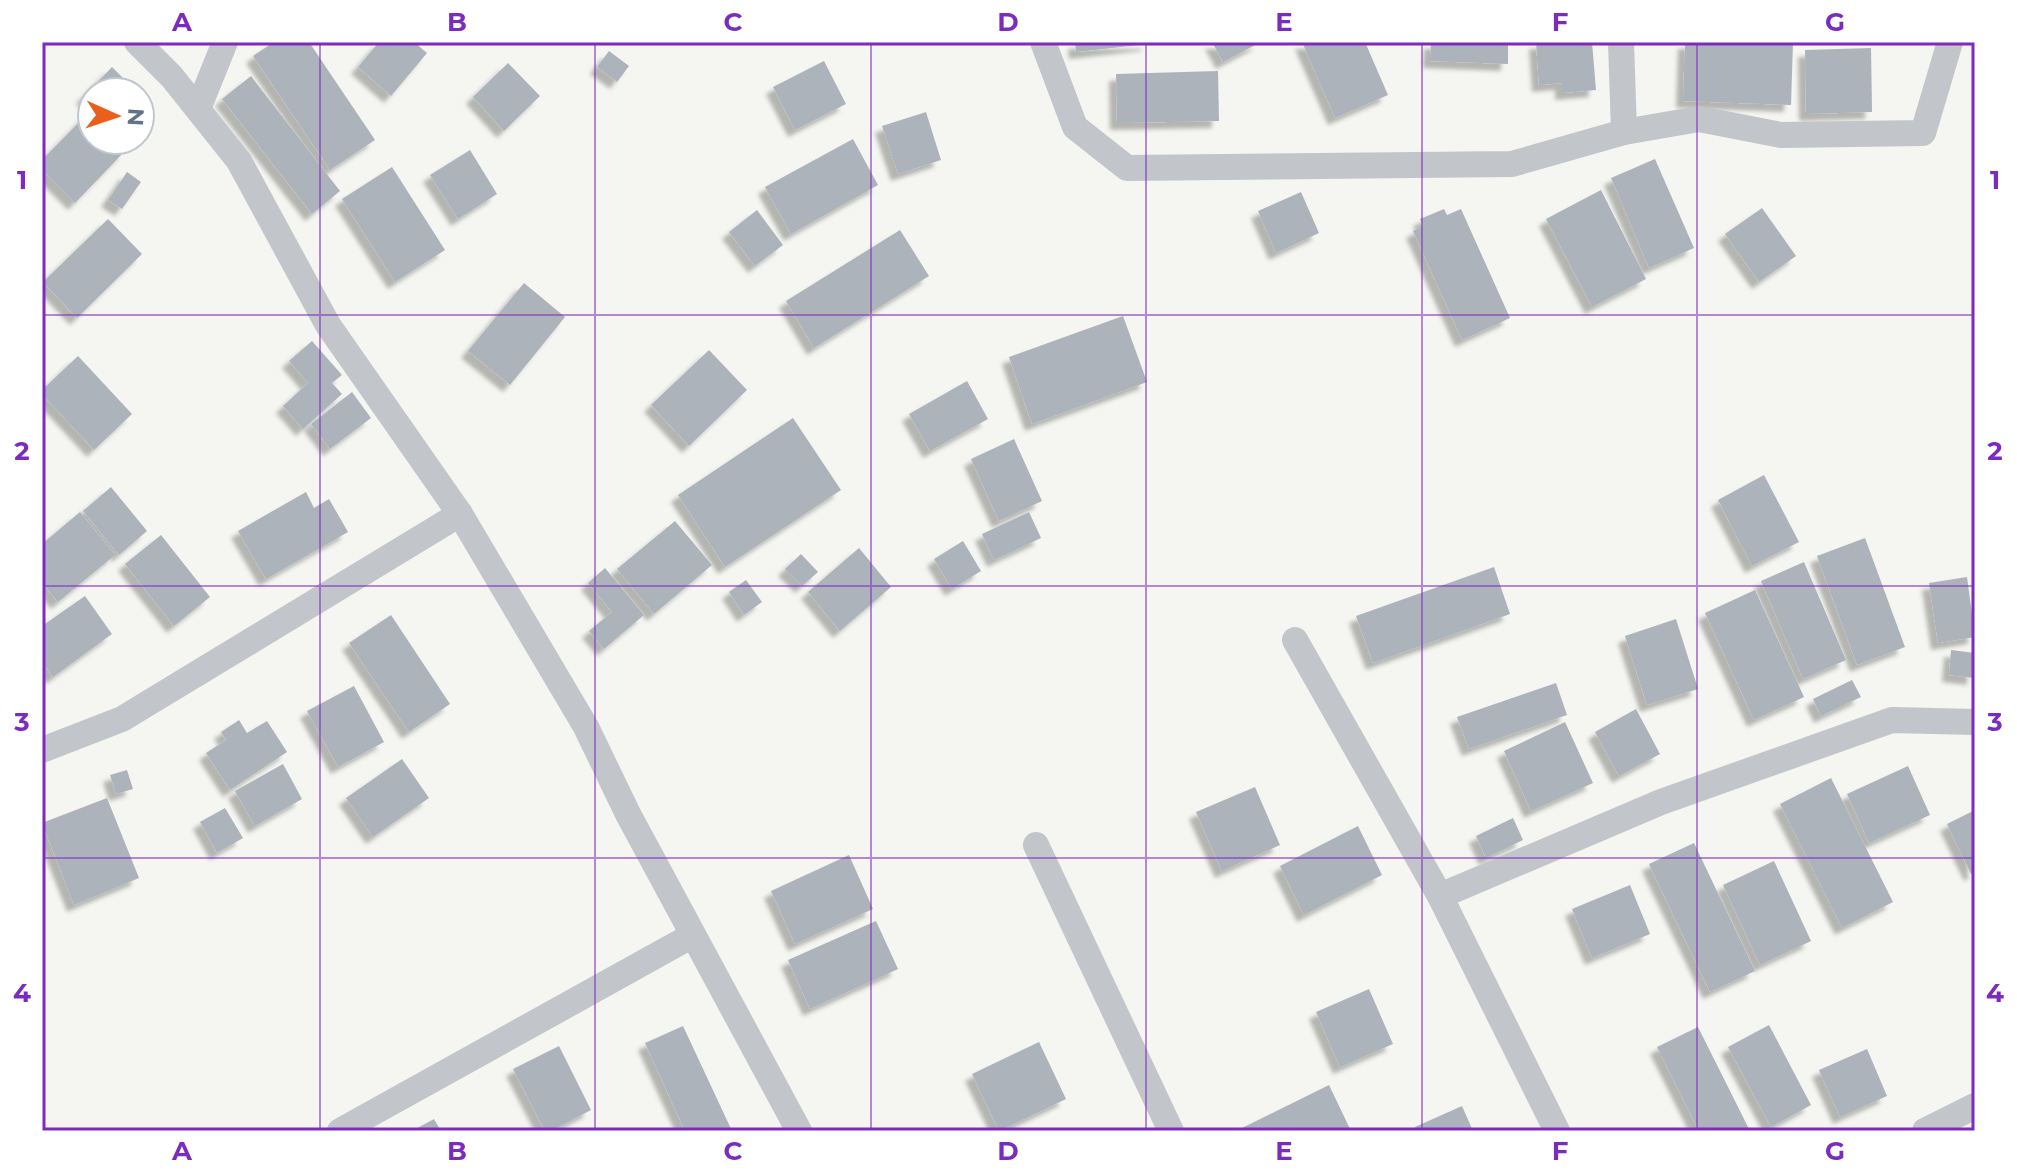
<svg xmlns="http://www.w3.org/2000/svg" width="2017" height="1173" font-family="Montserrat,sans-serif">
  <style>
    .building { fill: #acb3ba; filter: url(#shadow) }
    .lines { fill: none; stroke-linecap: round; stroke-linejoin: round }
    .street { stroke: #c2c5c9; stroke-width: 26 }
    .grid { fill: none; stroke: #7b2cbf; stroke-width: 2; stroke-opacity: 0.55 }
    .neatline { fill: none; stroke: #7b2cbf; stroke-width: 3 }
    .grid-label { font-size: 26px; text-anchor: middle; font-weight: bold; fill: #7b2cbf }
  </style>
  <defs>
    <filter id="shadow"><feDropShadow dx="-7" dy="7" stdDeviation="2" flood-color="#0004"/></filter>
  </defs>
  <rect width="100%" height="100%" fill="#f5f5f1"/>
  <!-- building -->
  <g class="building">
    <path d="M274 42H309L375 140 330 170 253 56Z"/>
    <path d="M379 42H414L427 53 391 96 358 67Z"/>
    <path d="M1075 42H1148V44L1076 52Z"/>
    <path d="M1212 42H1261L1223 62Z"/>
    <path d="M1302 42H1365L1388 95 1335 118Z"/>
    <path d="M1431 42H1508V64L1430 61Z"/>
    <path d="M1536 42H1592L1596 90 1562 93V83L1539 85Z"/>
    <path d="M1685 42 1793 43 1791 105 1683 101Z"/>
    <path d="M1871 48 1872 112 1806 114 1805 50Z"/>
    <path d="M609 51 629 66 617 82 597 67Z"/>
    <path d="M824 61 846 104 795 130 773 87Z"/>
    <path d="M508 63 540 96 504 131 473 97Z"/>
    <path d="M112 67 137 92H92V106L83 97Z"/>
    <path d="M1218 71 1219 121 1117 123 1116 74Z"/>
    <path d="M251 76 340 191 312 214 222 99Z"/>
    <path d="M926 112 941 160 898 174 882 126Z"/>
    <path d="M87 114 92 119V140H114L125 151 75 203 42 170V160Z"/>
    <path d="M853 139 878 185 791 234 765 187Z"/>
    <path d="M470 150 497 194 458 219 430 175Z"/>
    <path d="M1655 159 1694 248 1649 268 1611 178Z"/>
    <path d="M392 167 445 250 395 282 342 199Z"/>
    <path d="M127 172 141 182 122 209 108 200Z"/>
    <path d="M1601 190 1646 279 1592 307 1546 219Z"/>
    <path d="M1301 192 1319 233 1276 253 1258 211Z"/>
    <path d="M1762 208 1796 256 1759 282 1725 234Z"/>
    <path d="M1444 209 1447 215 1461 209 1510 318 1462 340 1413 231 1423 226 1420 219Z"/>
    <path d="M757 210 783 245 755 266 729 232Z"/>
    <path d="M108 219 142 254 77 318 43 282Z"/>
    <path d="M900 230 929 276 814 348 786 301Z"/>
    <path d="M524 283 565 317 510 385 468 351Z"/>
    <path d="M1123 316 1147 382 1032 424 1009 357Z"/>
    <path d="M312 341 342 375 332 383 342 394 303 429 283 406 308 383 289 361Z"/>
    <path d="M709 350 747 390 689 446 651 405Z"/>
    <path d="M78 356 132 414 94 450 42 394V390Z"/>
    <path d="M967 381 988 419 930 451 909 414Z"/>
    <path d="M352 392 371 418 330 449 311 424Z"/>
    <path d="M793 418 841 490 725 567 678 495Z"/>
    <path d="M1014 439 1042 501 999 521 971 459Z"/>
    <path d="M1764 475 1799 542 1752 566 1718 500Z"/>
    <path d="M111 487 147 531 119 555 83 511Z"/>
    <path d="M306 492 314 508 329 499 348 532 266 579 238 531Z"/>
    <path d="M80 512 115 555 58 602 42 583V544Z"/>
    <path d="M1029 512 1041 538 994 560 982 534Z"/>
    <path d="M675 521 712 565 654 614 617 569Z"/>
    <path d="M161 535 210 597 174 626 125 564Z"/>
    <path d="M1865 538 1905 647 1857 665 1817 556Z"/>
    <path d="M963 541 981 571 952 589 934 559Z"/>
    <path d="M859 548 891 587 840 631 808 592Z"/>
    <path d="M801 554 818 572 802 586 785 569Z"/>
    <path d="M1804 562 1846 660 1803 679 1761 581Z"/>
    <path d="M1494 567 1510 614 1373 663 1356 616Z"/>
    <path d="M605 568 644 615 604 649 589 631 612 612 588 583Z"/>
    <path d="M1967 577 1975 637 1938 643 1929 583Z"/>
    <path d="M746 580 762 602 744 615 729 592Z"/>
    <path d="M1755 590 1804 697 1754 720 1705 613Z"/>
    <path d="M85 596 112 634 53 677 42 661V626Z"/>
    <path d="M391 615 450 704 409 732 349 643Z"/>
    <path d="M1676 619 1698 689 1647 705 1625 636Z"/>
    <path d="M1951 650 1975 653 1974 678 1949 675Z"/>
    <path d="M1852 680 1861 697 1821 716 1813 699Z"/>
    <path d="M1556 683 1567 715 1469 749 1457 717Z"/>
    <path d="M354 686 384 742 338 767 307 711Z"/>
    <path d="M1636 709 1660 754 1619 776 1595 732Z"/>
    <path d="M239 720 247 733 267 721 287 752 230 790 206 753 226 740 221 732Z"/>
    <path d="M1565 722 1593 783 1531 811 1504 751Z"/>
    <path d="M402 759 429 798 373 837 346 798Z"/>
    <path d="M283 764 302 799 255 826 235 791Z"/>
    <path d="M1908 766 1930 815 1869 843 1847 794Z"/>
    <path d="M127 770 133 789 116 794 110 775Z"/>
    <path d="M1831 778 1893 902 1842 928 1780 804Z"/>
    <path d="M1255 787 1280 845 1222 871 1196 812Z"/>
    <path d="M107 798 139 878 74 905 42 823Z"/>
    <path d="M225 808 243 838 217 853 200 822Z"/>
    <path d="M1975 810V872L1971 874 1947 824Z"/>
    <path d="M1513 818 1523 840 1486 858 1476 836Z"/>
    <path d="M1358 826 1382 875 1304 915 1280 866Z"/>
    <path d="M1694 843 1755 971 1710 992 1649 864Z"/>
    <path d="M849 855 873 909 795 944 771 891Z"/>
    <path d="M1774 861 1811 941 1760 965 1723 885Z"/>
    <path d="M1630 885 1650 934 1592 958 1572 909Z"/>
    <path d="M876 921 898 969 810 1009 788 960Z"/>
    <path d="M1369 989 1393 1044 1340 1067 1316 1012Z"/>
    <path d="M1769 1025 1811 1105 1771 1127 1728 1047Z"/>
    <path d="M683 1026 732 1131H685L645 1043Z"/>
    <path d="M1698 1027 1750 1131H1699L1657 1047Z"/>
    <path d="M1039 1042 1066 1099 999 1131 972 1074Z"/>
    <path d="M559 1046 591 1110 551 1131H545L513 1069Z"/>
    <path d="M1867 1049 1887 1096 1840 1117 1819 1070Z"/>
    <path d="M1329 1085 1351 1131H1241L1240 1129Z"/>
    <path d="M1462 1106 1473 1131H1417L1415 1127Z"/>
    <path d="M434 1119 441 1131H412Z"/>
  </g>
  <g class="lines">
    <!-- street -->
    <g class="street">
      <path d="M137 42 172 77 239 161 328 325 460 514 586 727 628 814 799 1131"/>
      <path d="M1043 42 1075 127 1127 168 1512 164 1624 132 1621 42"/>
      <path d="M198 109 225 42"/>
      <path d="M1624 132 1699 119 1781 135 1923 133 1950 42"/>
      <path d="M1295 640 1440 896"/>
      <path d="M42 750 122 719 460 514"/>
      <path d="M1036 845 1171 1131"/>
      <path d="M340 1131 693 935"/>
      <path d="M1557 1131 1440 896 1661 802 1892 720 1975 722"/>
      <path d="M1925 1131 1975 1106"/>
    </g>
  </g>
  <!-- grid -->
  <path class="grid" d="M320 42V1131M595 42V1131M871 42V1131M1146 42V1131M1422 42V1131M1697 42V1131M42 315H1975M42 586H1975M42 858H1975"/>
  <!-- border -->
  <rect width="2017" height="1173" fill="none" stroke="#ffffff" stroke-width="88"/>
  <!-- north arrow -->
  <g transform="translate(116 116) rotate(93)"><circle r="38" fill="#ffffff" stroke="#c0c7ce" stroke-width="2"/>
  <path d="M0-6L14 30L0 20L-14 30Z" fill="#eb5e1b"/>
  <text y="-12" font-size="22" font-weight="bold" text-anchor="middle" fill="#627284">N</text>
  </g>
  <rect x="44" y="44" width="1929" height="1085" class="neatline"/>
  <g class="grid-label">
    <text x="182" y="31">A</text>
    <text x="457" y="31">B</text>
    <text x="733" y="31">C</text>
    <text x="1008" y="31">D</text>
    <text x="1284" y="31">E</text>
    <text x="1560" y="31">F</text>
    <text x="1835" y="31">G</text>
    <text x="22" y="189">1</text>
    <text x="1995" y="189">1</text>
    <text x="22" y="460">2</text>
    <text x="1995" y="460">2</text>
    <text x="22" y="731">3</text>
    <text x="1995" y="731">3</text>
    <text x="22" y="1002">4</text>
    <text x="1995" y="1002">4</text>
    <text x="182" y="1160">A</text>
    <text x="457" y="1160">B</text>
    <text x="733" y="1160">C</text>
    <text x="1008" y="1160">D</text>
    <text x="1284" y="1160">E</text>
    <text x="1560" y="1160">F</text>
    <text x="1835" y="1160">G</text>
  </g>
</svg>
